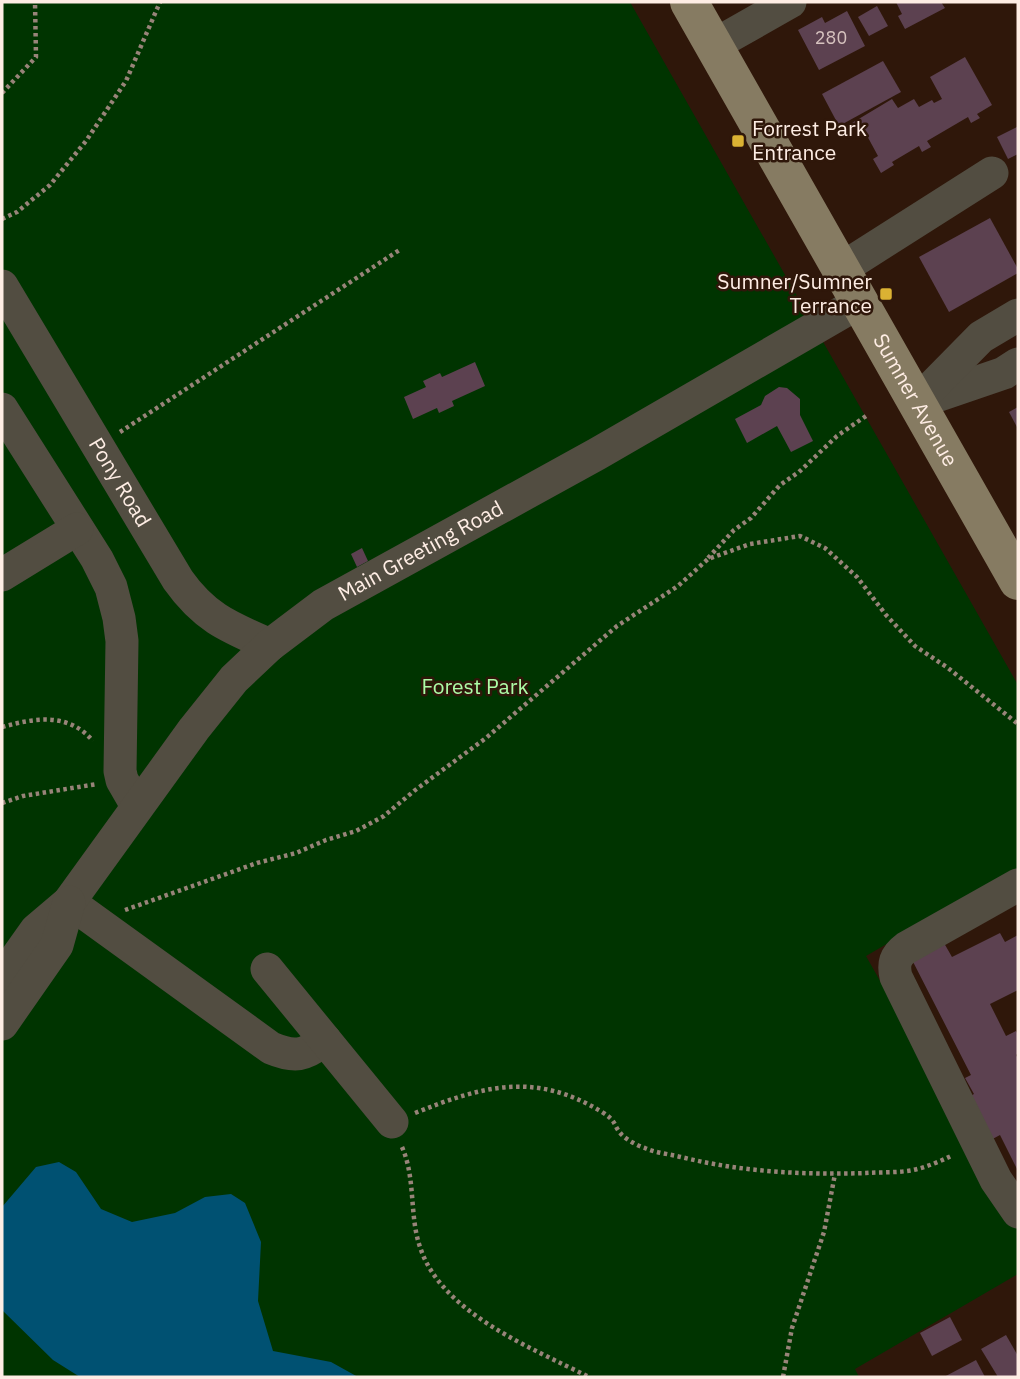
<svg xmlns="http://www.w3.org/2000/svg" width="1020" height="1379" font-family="'IBM Plex Sans',sans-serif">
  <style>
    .green { fill: #003400 }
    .water { fill: #005172 }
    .building { fill: #5c4150 }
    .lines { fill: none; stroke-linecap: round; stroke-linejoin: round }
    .path { stroke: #988479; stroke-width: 4.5; stroke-dasharray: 3.5 3.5; stroke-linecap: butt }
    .minor { stroke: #524d41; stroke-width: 33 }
    .major { stroke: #867b62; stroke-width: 38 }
    .poi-dot { fill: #dbb233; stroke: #2f170a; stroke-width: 2.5 }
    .labels { text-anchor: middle; stroke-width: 5; stroke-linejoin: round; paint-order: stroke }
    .number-label { font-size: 18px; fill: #d6c2bf }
    .poi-label { font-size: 21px; fill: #feede4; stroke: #2f170a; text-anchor: start }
    .street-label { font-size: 21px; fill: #feede4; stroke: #2f170a }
    .park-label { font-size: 21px; fill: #adfca6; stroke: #2f170a }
  </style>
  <rect width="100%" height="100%" fill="#2f170a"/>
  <!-- green -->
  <path class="green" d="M2 2H630L1018 685V868L866 956 1018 1225V1274L855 1369 859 1377H2Z"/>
  <!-- water -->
  <path class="water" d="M59 1162 76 1172 101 1209 132 1222 175 1213 205 1197 231 1194 245 1203 261 1242 258 1301 273 1351 331 1362 358 1377H80L53 1360 2 1310V1207L36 1167Z"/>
  <!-- building -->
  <g class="building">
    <path d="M896 2H941L945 8 905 29 898 16 902 14Z"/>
    <path d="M877 6 888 26 869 36 858 17Z"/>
    <path d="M847 11 865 46 819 70 798 30 822 17 825 23Z"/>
    <path d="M965 57 992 105 977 114 980 118 971 123 968 117 927 141 931 147 922 152 919 146 892 162 894 165 881 173 873 159 878 156 865 132 859 135 852 123 892 99 898 108 914 99 919 107 932 100 934 103 942 99 930 77Z"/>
    <path d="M883 61 901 92 839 126 822 94Z"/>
    <path d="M1017 127 1018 154 1008 159 997 137Z"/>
    <path d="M990 218 1018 269V273L949 312 919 257Z"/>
    <path d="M475 362 485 386 452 401 454 406 439 413 437 408 413 419 404 397 426 387 423 381 440 373 442 377Z"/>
    <path d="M779 387 787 388 800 399V415L813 441 791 452 777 426 747 443 735 419 761 405 765 396Z"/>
    <path d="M1018 407V429L1009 412Z"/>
    <path d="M362 548 368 561 357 567 351 554Z"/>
    <path d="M1000 933 1005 942 1018 935V990L990 1004 1006 1036 1016 1031 1018 1035V1053L1016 1055 1018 1059V1171L1000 1135 987 1142 965 1099 974 1094 965 1078 971 1075 909 954 944 943 952 957Z"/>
    <path d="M950 1317 962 1340 932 1356 920 1333Z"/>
    <path d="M1006 1335 1018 1356V1377H998L981 1349Z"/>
    <path d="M976 1360 985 1377H944Z"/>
  </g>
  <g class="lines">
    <!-- path -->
    <g class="path">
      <path d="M2 93 36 57 35 2"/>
      <path d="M2 219 17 212 50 185 86 141 126 81 160 2"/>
      <path d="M120 432 401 249"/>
      <path d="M708 558 734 530 751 518 780 485 799 472 837 436 866 416"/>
      <path d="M2 727C35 718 68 712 93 741"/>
      <path d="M2 803 23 796 97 784"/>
      <path d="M125 910 257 863 296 853 326 840 356 831 384 816 414 791 486 738 617 626 678 586 708 559 750 544 800 536 825 548 857 577 886 615 915 646 948 668 1018 724"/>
      <path d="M415 1113C482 1086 535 1071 602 1112 618 1122 612 1124 622 1135 627 1140 638 1146 645 1148 656 1153 669 1154 681 1157 742 1172 803 1175 866 1173 881 1172 898 1173 913 1170 927 1167 941 1161 953 1155"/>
      <path d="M402 1147C416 1179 409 1215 420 1247 441 1313 532 1348 589 1377"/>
      <path d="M783 1377 792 1328 824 1232 835 1174"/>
    </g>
    <!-- minor -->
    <g class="minor">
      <path d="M714 45 790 2"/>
      <path d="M841 269 992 173"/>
      <path id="s1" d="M2 286 178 580C205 618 229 627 270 645"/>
      <path d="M925 400 1004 373 1018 364"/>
      <path d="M916 403 981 337 1018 315"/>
      <path d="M2 409 97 559 111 587 119 618 122 641 120 771 122 780 137 806"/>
      <path d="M2 575 77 529"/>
      <path d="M1018 885 906 948C895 956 893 964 896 977L996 1180 1018 1212"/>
      <path d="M69 902 271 1048C295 1058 304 1056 325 1040"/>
      <path d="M267 969 392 1122"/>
      <path id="s2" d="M2 978 36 930 69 902 194 729 234 679 270 645 323 605 597 454 860 302"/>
      <path d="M2 1024 57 945 69 902"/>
    </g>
    <!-- major -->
    <path class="major" id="s3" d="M689 2 1018 581"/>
  </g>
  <!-- markers -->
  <g class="poi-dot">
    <rect x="731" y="134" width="14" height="14" rx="3.5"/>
    <rect x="879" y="287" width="14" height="14" rx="3.5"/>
  </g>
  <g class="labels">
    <!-- number labels -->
    <g class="number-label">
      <text x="831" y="44">280</text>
    </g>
    <!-- poi labels -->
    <g class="poi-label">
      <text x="752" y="136">Forrest Park<tspan x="752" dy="24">Entrance</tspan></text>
      <text x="872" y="289" text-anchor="end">Sumner/Sumner<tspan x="872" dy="24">Terrance</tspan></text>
    </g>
    <!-- street labels -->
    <g class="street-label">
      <text dy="7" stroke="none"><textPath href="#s3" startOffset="458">Sumner Avenue</textPath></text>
      <text dy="7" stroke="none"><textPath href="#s1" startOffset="229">Pony Road</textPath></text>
      <text dy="7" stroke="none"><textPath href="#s2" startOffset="607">Main Greeting Road</textPath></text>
    </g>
    <!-- park labels -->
    <g class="park-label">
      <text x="475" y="694">Forest Park</text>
    </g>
  </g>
  <!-- border -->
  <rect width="1020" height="1379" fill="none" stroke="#feede4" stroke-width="7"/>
</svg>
